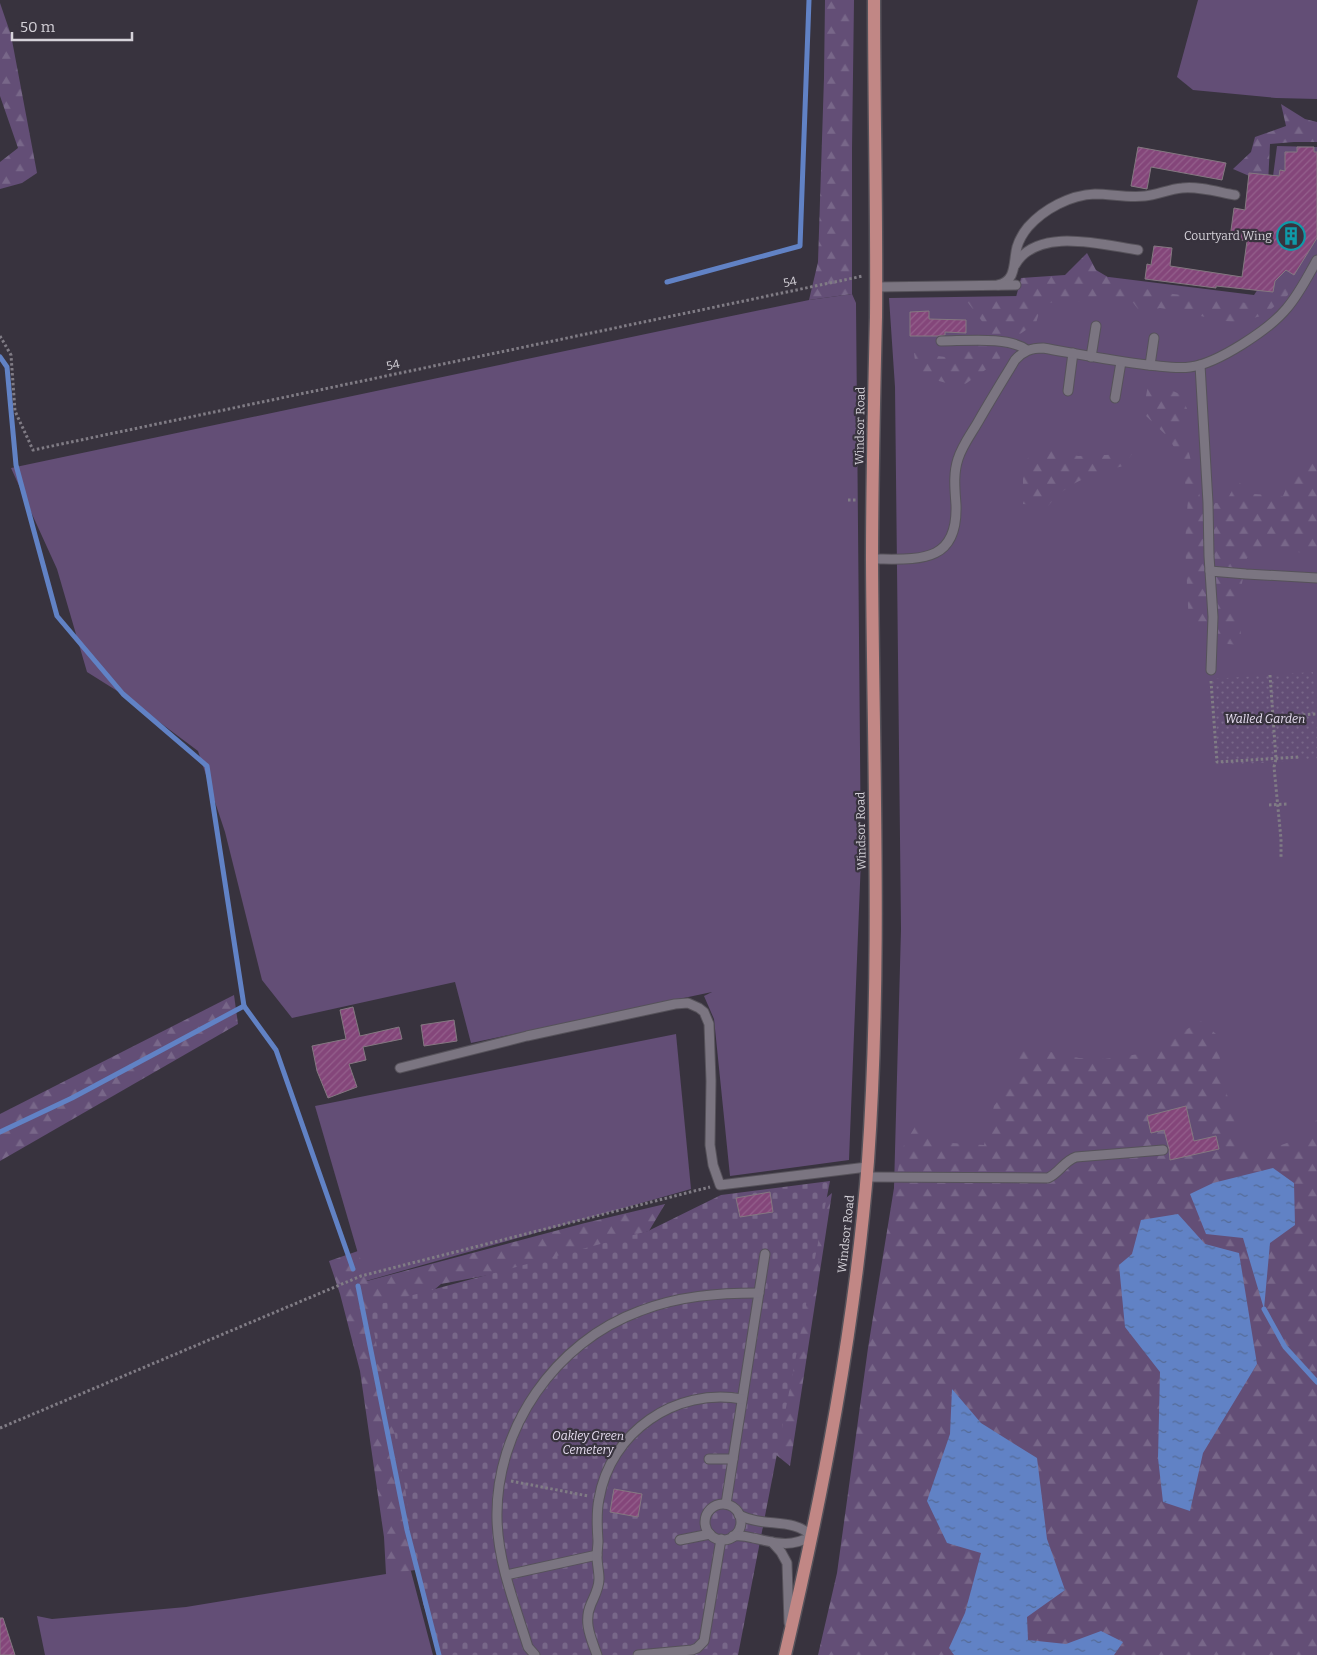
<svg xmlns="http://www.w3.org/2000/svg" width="1317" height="1655" font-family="Bitter,serif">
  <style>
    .green { fill: #634e76 }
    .forest { fill: url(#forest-firs) }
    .cemetery { fill: url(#cemetery-stones) }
    .garden { fill: url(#garden-dots) }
    .water { fill: url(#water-ripples) }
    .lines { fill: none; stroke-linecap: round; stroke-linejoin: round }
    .stream { stroke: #6182c5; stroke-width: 5 }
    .building { fill: url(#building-hatch); stroke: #847881 }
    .service-casing { stroke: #56525a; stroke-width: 11 }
    .primary-casing { stroke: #56525a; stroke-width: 15 }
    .path { stroke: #807c85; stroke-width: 3; stroke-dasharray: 2.5 2.5; stroke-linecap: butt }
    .service { stroke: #7b7581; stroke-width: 9 }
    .primary { stroke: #c18785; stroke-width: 12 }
    .labels { text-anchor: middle; stroke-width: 4.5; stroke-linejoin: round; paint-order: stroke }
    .poi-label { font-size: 12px; fill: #d5d2d9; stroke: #38333e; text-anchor: end }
    .street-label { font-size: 12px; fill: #d5d2d9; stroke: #38333e }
    .park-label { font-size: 12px; font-style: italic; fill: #e8dff2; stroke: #38333e }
  </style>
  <defs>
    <pattern id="forest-firs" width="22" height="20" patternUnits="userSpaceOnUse" patternTransform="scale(1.25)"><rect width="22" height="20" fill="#634e76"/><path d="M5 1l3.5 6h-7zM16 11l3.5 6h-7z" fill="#786789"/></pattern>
    <pattern id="cemetery-stones" width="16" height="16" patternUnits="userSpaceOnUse" patternTransform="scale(1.25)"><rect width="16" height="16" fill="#634e76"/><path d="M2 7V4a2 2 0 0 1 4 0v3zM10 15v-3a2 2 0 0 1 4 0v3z" fill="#786789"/></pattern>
    <pattern id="garden-dots" width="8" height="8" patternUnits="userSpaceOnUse" patternTransform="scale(1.25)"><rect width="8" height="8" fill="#634e76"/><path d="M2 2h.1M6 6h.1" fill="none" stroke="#786789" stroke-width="1.8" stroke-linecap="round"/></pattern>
    <pattern id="water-ripples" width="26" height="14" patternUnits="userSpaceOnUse" patternTransform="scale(1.25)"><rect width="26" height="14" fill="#6182c5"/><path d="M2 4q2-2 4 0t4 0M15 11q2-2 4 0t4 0" fill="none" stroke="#556b97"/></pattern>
    <pattern id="building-hatch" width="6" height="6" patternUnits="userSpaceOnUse" patternTransform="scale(1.25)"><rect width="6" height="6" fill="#84467a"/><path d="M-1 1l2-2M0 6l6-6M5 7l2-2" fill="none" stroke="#94608c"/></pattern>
  </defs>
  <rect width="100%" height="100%" fill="#38333e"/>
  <!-- green -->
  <g class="green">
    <path d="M1198 0H1317V99L1276 98 1193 90 1177 77Z"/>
    <path d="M1277 146 1317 147V1152L1232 1161 894 1188 901 929 895 387 889 298 1024 296 1109 277 1254 295 1258 289Z"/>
    <path d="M852 294 856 303 861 859 849 1160 730 1176 714 1019 704 996 712 992 471 1043 455 982 292 1018 262 980 225 832 198 751 122 694 87 672 57 569 11 468 717 319 809 300Z"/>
    <path d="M676 1034 691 1189 366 1281 315 1106Z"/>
    <path d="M408 1560 433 1655H45L37 1616 52 1619 186 1607 386 1574Z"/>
  </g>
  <!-- forest -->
  <g class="forest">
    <path d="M825 0H854L852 148V294L809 300 818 262 824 78Z"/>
    <path d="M0 3 11 35 37 173 22 183 0 189V162L18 148 0 96Z"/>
    <path d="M1281 104 1305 119 1317 122V142H1294L1270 144 1268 184 1233 169 1251 152 1255 137 1286 126Z"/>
    <path d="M1087 253 1096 270 1118 283 1165 293 1256 304 1277 295 1288 281V295L1264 315 1236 323 1160 308 1141 313 1131 300 1098 296 1084 301 1042 303 1036 323 1020 334 998 361 961 387 917 375 914 353 961 359 987 328 966 300 1015 301 1021 278 1065 275Z"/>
    <path d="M1148 385 1163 387 1180 394 1189 413 1177 437 1189 453 1201 501 1225 504 1237 481 1254 494 1283 496 1290 480 1314 460 1317 461V557L1267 544 1247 558 1238 603 1242 645 1228 644 1189 626 1185 543 1188 498 1180 457 1168 437 1143 413Z"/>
    <path d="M1041 447 1078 456 1132 454 1123 466C1092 474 1069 481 1048 506L1023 504V479L1030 449Z"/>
    <path d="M234 995 238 1024 0 1161V1114Z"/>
    <path d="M1201 1021 1216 1034 1224 1084 1238 1133 1253 1158 1267 1150 1304 1137 1317 1119V1655H818L837 1573 868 1348 894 1188 903 1147 919 1120 935 1142 984 1145 994 1106 1012 1082 1023 1046 1079 1058 1105 1059 1146 1053Z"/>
    <path d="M832 1193 790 1466 754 1437 802 1218Z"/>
    <path d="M665 1204 649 1231 536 1266 441 1284 413 1308 445 1566 386 1574 384 1537 360 1371 340 1294 329 1261 358 1251 367 1281 585 1223Z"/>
  </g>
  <!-- cemetery -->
  <path class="cemetery" d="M830 1181 738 1655H440L423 1603 404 1481 369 1307 648 1231 721 1195Z"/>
  <!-- garden -->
  <path class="garden" d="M1313 672 1317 735V759L1219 766 1213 679Z"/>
  <!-- water -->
  <g class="water">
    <path d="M1273 1168 1294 1183 1295 1225 1270 1243 1264 1309 1243 1238 1206 1234 1190 1194 1213 1183Z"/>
    <path d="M1178 1214 1205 1244 1239 1253 1257 1364 1203 1453 1190 1511 1163 1502 1158 1458 1160 1372 1125 1327 1119 1265 1132 1254 1141 1220Z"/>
    <path d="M952 1389 981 1423 1037 1458 1047 1539 1065 1590 1027 1617 1028 1640 1066 1644 1101 1631 1123 1642 1114 1655H954L949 1648 965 1613 981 1553 947 1543 927 1501 950 1434Z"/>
  </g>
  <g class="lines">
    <!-- stream -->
    <g class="stream">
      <path d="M667 282 800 246 809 0"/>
      <path d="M0 357 7 367 16 465 57 616 123 694 207 766 244 1006"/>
      <path d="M0 1132 72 1098 244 1006 276 1050 353 1269"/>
      <path d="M358 1286 407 1530 439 1655"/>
      <path d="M1264 1309 1285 1347 1317 1382"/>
    </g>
  </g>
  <!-- building -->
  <g class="building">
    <path d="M1138 147 1226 163 1222 180 1151 167 1147 189 1131 186Z"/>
    <path d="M1297 147H1314V152H1317V238L1294 275 1286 270 1275 281 1273 292 1216 286V288L1145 279 1147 264 1151 265 1154 246 1172 248 1170 266 1242 277 1247 241 1230 238 1234 208 1245 210 1249 173 1279 176 1280 170 1285 171V152H1297Z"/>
    <path d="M929 311V319L966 320V333L945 332V335L938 336H910V312Z"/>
    <path d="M353 1007 360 1036 399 1027 402 1039 363 1047 366 1060 349 1064 357 1087 328 1098 317 1071 312 1046 346 1039 340 1010Z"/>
    <path d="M454 1020 457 1041 424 1046 421 1025Z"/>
    <path d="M1186 1106 1194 1141 1216 1136 1219 1149 1170 1160 1169 1149 1164 1130 1151 1133 1147 1116Z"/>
    <path d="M770 1192 773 1212 740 1217 736 1198Z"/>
    <path d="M614 1489 642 1494 638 1517 610 1512Z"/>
    <path d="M0 1618H3L15 1655H0Z"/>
  </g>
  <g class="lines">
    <defs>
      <g id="service">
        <path d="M1015 265C1037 226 1103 245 1138 250"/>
        <path d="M998 285C1017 281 1013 262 1017 247 1019 240 1023 233 1028 227 1044 209 1070 195 1095 194 1111 194 1128 198 1145 196 1157 195 1169 189 1182 188 1199 186 1218 192 1235 195"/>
        <path d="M876 287 1016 285"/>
        <path d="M941 341C965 341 1008 336 1027 350"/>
        <path d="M1091 357 1096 326"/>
        <path d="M1150 365 1154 338"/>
        <path d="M1200 365 1208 503 1209 556 1213 617 1211 670"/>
        <path d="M1068 391 1073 353"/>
        <path d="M1115 398 1121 362"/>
        <path d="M872 559C917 559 958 565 956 505 955 490 953 474 958 459 962 446 971 434 978 422 990 401 1003 380 1015 360 1023 351 1031 348 1043 348 1078 354 1113 361 1148 365 1162 366 1176 369 1190 367 1217 364 1270 329 1287 308 1299 294 1308 276 1317 260"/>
        <path d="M1210 571 1246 574 1317 578"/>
        <path d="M400 1068 527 1036 675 1004 688 1003 699 1008 704 1012 709 1024 711 1081 710 1145 713 1165 720 1185 867 1167"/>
        <path d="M866 1177 1048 1178C1059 1173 1064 1161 1076 1157L1163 1150"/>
        <path d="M709 1459H733"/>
        <path d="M726 1504 765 1254"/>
        <circle cx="723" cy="1522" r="18"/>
        <path d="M733 1536C740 1535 746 1536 753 1538 776 1543 790 1548 812 1536 792 1517 765 1528 739 1515"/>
        <path d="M680 1540 710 1534"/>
        <path d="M772 1542 781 1552 787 1563 789 1623"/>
        <path d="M506 1575 597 1555"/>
        <path d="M535 1655 528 1647C515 1605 498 1563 497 1519 495 1429 555 1342 640 1311 678 1296 718 1293 759 1293"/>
        <path d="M597 1655C591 1638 583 1622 591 1604 595 1595 599 1588 599 1579 599 1571 597 1564 597 1556 597 1551 598 1546 598 1541 597 1527 596 1513 599 1499 610 1432 676 1387 742 1399"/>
        <path d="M638 1655 692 1650 697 1648 704 1641 721 1539"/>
      </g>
      <path id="primary" d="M785 1655C823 1493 855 1327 868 1161 882 961 873 760 872 560 872 479 874 398 876 317 877 212 874 106 874 0"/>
    </defs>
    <!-- service casing -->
    <use href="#service" class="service-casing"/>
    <!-- primary casing -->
    <use href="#primary" class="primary-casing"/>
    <!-- path -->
    <g class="path">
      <path d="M0 336 11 355 15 411 33 450 863 276"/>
      <path d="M848 500H856"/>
      <path d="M1270 675 1276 759 1274 767 1281 839V858"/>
      <path d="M1211 681 1217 762 1299 757"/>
      <path d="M1238 719 1316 714"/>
      <path d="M1269 805 1288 804"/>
      <path d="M0 1428 361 1276 710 1187"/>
      <path d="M511 1481 588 1496"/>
    </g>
    <!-- service -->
    <use href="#service" class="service"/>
    <!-- primary -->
    <use href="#primary" class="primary"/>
  </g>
  <!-- icons -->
  <defs>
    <symbol id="building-ring" viewBox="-11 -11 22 22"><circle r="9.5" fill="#38333e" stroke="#0f9aa8" stroke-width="1.5"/><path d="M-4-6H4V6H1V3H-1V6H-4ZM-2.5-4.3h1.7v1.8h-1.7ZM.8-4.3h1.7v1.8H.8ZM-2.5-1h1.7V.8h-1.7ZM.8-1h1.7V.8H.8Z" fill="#0f9aa8"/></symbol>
  </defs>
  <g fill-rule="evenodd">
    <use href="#building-ring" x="1275" y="220" width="32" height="32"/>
  </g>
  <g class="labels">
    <!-- poi labels -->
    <g class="poi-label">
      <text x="1272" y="240">Courtyard Wing</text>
    </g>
    <!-- street labels -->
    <g class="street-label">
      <text transform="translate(790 282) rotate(-12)" y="4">54</text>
      <text transform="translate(393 365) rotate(-12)" y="4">54</text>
      <text transform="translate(860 426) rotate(-89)" y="4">Windsor Road</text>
      <text transform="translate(861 831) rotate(-91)" y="4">Windsor Road</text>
      <text transform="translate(846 1234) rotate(-84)" y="4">Windsor Road</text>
    </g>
    <!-- park labels -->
    <g class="park-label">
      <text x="1265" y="723">Walled Garden</text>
      <text x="588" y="1440">Oakley Green<tspan x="588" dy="14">Cemetery</tspan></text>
    </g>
  </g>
  <!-- scale -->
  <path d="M12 32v8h120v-8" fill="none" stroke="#d5d2d9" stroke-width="2.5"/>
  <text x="20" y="32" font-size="15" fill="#d5d2d9" stroke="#38333e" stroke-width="4" paint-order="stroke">50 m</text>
</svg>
